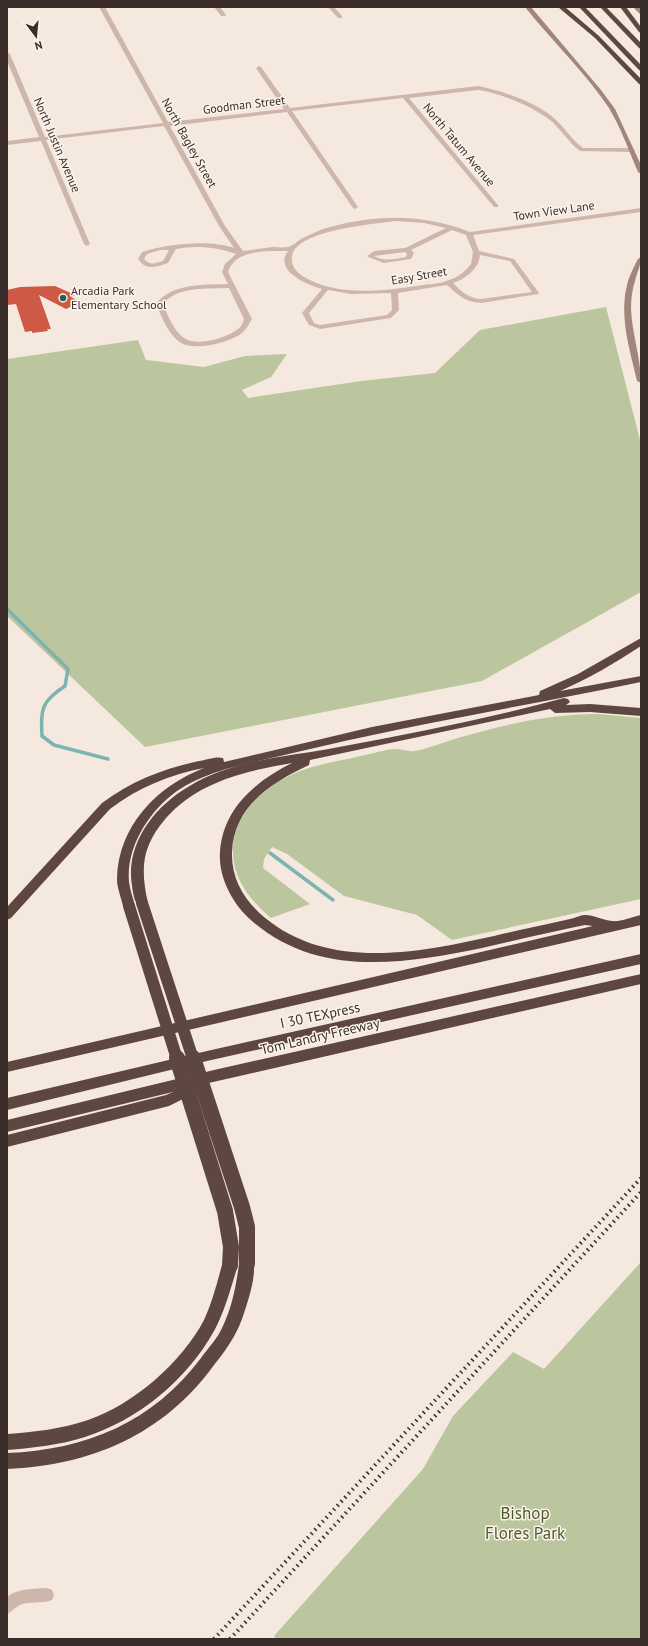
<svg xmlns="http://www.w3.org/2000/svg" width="648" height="1646" font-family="'PT Sans',sans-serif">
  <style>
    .green { fill: #bbc59e }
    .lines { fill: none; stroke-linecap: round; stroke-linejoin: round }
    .stream { stroke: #7cb4b1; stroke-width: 3.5 }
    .building { fill: #ce5944 }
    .street { fill: #ceb7aa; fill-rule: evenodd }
    .secondary { fill: #a2867b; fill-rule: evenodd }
    .highway { fill: #5d4740; fill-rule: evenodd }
    .rail { stroke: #3b2e2a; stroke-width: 4; stroke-dasharray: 1.5 4; stroke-linecap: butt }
    .highway-bridge-far1 { stroke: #5d4740; stroke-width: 12 }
    .highway-bridge { stroke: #5d4740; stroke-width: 16 }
    .poi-dot { fill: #1c605f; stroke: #fbf3ec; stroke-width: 1.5 }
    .labels { text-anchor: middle; stroke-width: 3; stroke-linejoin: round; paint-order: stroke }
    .far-street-label { font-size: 12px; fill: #3b2e2a; stroke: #fbf3ec }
    .far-poi-label { font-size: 12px; fill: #3b2e2a; stroke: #fbf3ec; text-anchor: start }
    .street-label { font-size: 14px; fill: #3b2e2a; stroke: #fbf3ec }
    .near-park-label { font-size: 17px; fill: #4e5b2c; stroke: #fbf3ec }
  </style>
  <rect width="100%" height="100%" fill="#f5e9df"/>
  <!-- green -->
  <g class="green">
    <path d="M606 307 641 444V592L482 681 145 747 7 616V359L138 340 146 360 204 367 245 356 287 354 271 377 242 390 248 398 361 381 435 373 480 330Z"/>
    <path d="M598 714 641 718V899L452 940 417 915 344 896 287 854 272 847 264 859 263 868 310 904 271 918C249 899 231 877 233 846 236 807 274 779 309 768 324 763 340 761 356 757 368 755 382 750 394 749 401 749 409 752 415 751 431 748 446 741 461 737 506 724 551 714 598 714Z"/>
    <path d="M641 1262V1639H276L274 1636 423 1469 453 1416 513 1352 544 1369Z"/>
  </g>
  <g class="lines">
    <!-- stream -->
    <g class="stream">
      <path d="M7 609 68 669 65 686C42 701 40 709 42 736L54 745 108 759"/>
      <path d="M270 853 333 900"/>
    </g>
  </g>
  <!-- building -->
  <path class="building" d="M55 286 75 295 71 297 81 302 66 309 39 295 51 329H47L48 331 32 333V331L25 332 16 304 7 305V290L20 287Z"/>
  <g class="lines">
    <!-- street -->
    <g class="street">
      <path d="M99 7H105L168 122 284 109 256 68 259 66 261 67 290 108 478 86C501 90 538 103 555 119 565 128 572 140 583 148H632L635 150 632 152 580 151C568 142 561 129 550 120 532 106 500 93 478 90L409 98 498 205V207H494L403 98 292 111 358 207 355 209 353 208 287 112 170 126 225 226 243 251C253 250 263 248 273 247 278 247 283 248 288 247 293 246 297 241 301 239 308 235 316 232 323 229 373 214 422 213 470 232L641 208V212L473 235 479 251 514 259 539 293 538 294 481 303C465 302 458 295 447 285L398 293 399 310 391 318 320 329 309 325 302 313 322 289C308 285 273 271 288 251 268 251 235 249 228 272L252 319C249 324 247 328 243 332 231 343 195 351 181 343 168 335 162 317 156 304 171 283 204 285 228 284L222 272 225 264 236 254C218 247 195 245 176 249L168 263C156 267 146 271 138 259L142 252C167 244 209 239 234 248L219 226 164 126 46 140 90 244 87 246 84 244 41 141 7 145V141L39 137 7 61V52L10 54 45 137 163 123ZM396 221 424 223 446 228 405 248 374 251 367 256 368 257 384 263 411 259 414 253 411 250 452 230 466 235 473 252 471 264C466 270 460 276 452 279 443 283 433 284 423 285 385 291 338 297 304 277 296 272 291 266 292 257 294 230 375 224 396 221ZM160 250H169L163 261C156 263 150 266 144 259L147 254ZM405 252 407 254 406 257C395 259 384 262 374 256ZM480 255 510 261 532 292 481 299C468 298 462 292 453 283 465 279 479 269 480 255ZM229 288 244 319C243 323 241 327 238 329 227 338 196 347 184 338 174 331 168 316 163 304 177 286 208 289 229 288ZM328 290 351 294 391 293 392 310 387 315 320 325 314 323 309 313Z"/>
      <path d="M214 7H220L226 15 225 16H221Z"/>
      <path d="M328 7H334L342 16V18H338Z"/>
      <path d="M47 1588 52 1590 54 1595 52 1600C42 1604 29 1601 20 1605 15 1607 12 1612 7 1614V1597C18 1588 33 1589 47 1588Z"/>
    </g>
    <!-- secondary -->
    <g class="secondary">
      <path d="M525 7H531L601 90 615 109 641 165V174L638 172C629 151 621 128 609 108 585 72 552 41 525 7Z"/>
      <path d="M633 7H639L641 10V15Z"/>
      <path d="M641 257C641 266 637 272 635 281 632 290 631 299 631 309 632 334 641 358 641 383L637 381C630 350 619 317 627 285 629 276 634 267 638 259Z"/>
    </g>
    <!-- highway -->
    <g class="highway">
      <path d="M558 7H565L599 36 641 79V85L639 84 595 38Z"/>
      <path d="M579 7H585L641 65V71L639 70Z"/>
      <path d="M600 7H606L641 43V49L639 48Z"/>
      <path d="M620 7H626L641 27V33L639 32Z"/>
      <path d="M641 638V646C615 663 588 679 560 691L641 676V682C525 706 408 725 293 753 254 763 211 768 177 791 149 811 126 847 129 882 130 890 133 898 135 906L133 909 129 911 125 909 123 906C121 897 117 888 117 879 118 826 157 786 204 768 169 775 139 787 110 809L11 918 7 920V907L102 803C132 781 162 769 199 761 206 760 216 756 223 758L224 762 372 727 539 695 540 691 578 674Z"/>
      <path d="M564 698 568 699 570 702 566 705 590 704 641 708V716L590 712 555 713 550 709 310 760 309 765C271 783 234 806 232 852 231 879 245 901 264 917 338 979 446 946 529 928 543 925 557 922 570 919 575 918 580 915 585 915 594 915 603 920 612 921 620 922 632 917 641 915V925L7 1072V1062L593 926 585 925C551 932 516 940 482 948 403 964 318 978 252 921 233 905 218 877 220 852 223 808 256 781 292 763 246 771 199 781 166 818 142 846 140 868 148 903L146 906 142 908 138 906C134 900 133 893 132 886 125 844 154 807 188 787 232 759 289 757 339 747 414 733 490 718 564 698Z"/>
      <path d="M641 954V964L207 1061 7 1110V1098L207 1051Z"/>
      <path d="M641 974V984L200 1085 201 1087 199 1091 169 1106 7 1147V1135L166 1095 173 1092 7 1132V1120L214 1070Z"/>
      <path d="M247 1257 252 1259C258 1270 249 1298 245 1310 238 1333 229 1346 214 1365 163 1435 92 1465 7 1469V1453C86 1450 153 1422 201 1358 208 1348 217 1339 222 1328 232 1308 236 1286 239 1264L242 1259Z"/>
      <path d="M230 1258 235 1260 238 1265C231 1287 225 1311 214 1331 187 1380 138 1420 85 1437 60 1445 33 1448 7 1450V1434C34 1432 62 1429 88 1420 133 1405 182 1362 204 1320 212 1303 217 1283 222 1265L225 1260Z"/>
    </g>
    <!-- rail -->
    <g class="rail">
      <path d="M214 1639 641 1178"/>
      <path d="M230 1639 641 1192"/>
    </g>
    <!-- highway-bridge-far1 -->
    <g class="highway-bridge-far1">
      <path d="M142 903 193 1059"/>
      <path d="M129 906 177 1059"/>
    </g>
    <!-- highway-bridge -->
    <g class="highway-bridge">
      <path d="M177 1058 225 1211 231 1247 230 1265"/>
      <path d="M193 1058 242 1207 247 1227V1264"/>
    </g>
  </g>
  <!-- markers -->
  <circle class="poi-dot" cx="63" cy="298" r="4"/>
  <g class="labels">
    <!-- far-street labels -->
    <g class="far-street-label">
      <text transform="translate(244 105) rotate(-7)" y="4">Goodman Street</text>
      <text transform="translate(189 143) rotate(61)" y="4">North Bagley Street</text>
      <text transform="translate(57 145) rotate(67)" y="4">North Justin Avenue</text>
      <text transform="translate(459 145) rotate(50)" y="4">North Tatum Avenue</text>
      <text transform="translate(554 211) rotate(-8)" y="4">Town View Lane</text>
      <text transform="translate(419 276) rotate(-10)" y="4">Easy Street</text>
    </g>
    <!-- far-poi labels -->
    <g class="far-poi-label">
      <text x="71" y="295">Arcadia Park<tspan x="71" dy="14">Elementary School</tspan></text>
    </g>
    <!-- street labels -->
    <g class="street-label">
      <text transform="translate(320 1015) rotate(-12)" y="5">I 30 TEXpress</text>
      <text transform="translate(320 1036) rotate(-13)" y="5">Tom Landry Freeway</text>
    </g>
    <!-- near-park labels -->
    <g class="near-park-label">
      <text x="525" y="1519">Bishop<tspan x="525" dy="20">Flores Park</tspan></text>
    </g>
  </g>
  <!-- border -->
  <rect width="648" height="1646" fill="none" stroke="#3b2e2a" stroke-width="16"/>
  <!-- north arrow -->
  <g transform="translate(36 36) rotate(164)" stroke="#fbf3ec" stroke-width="3" paint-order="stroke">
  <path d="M0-3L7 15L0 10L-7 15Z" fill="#3b2e2a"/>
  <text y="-6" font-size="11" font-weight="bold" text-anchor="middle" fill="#3b2e2a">N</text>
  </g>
</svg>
